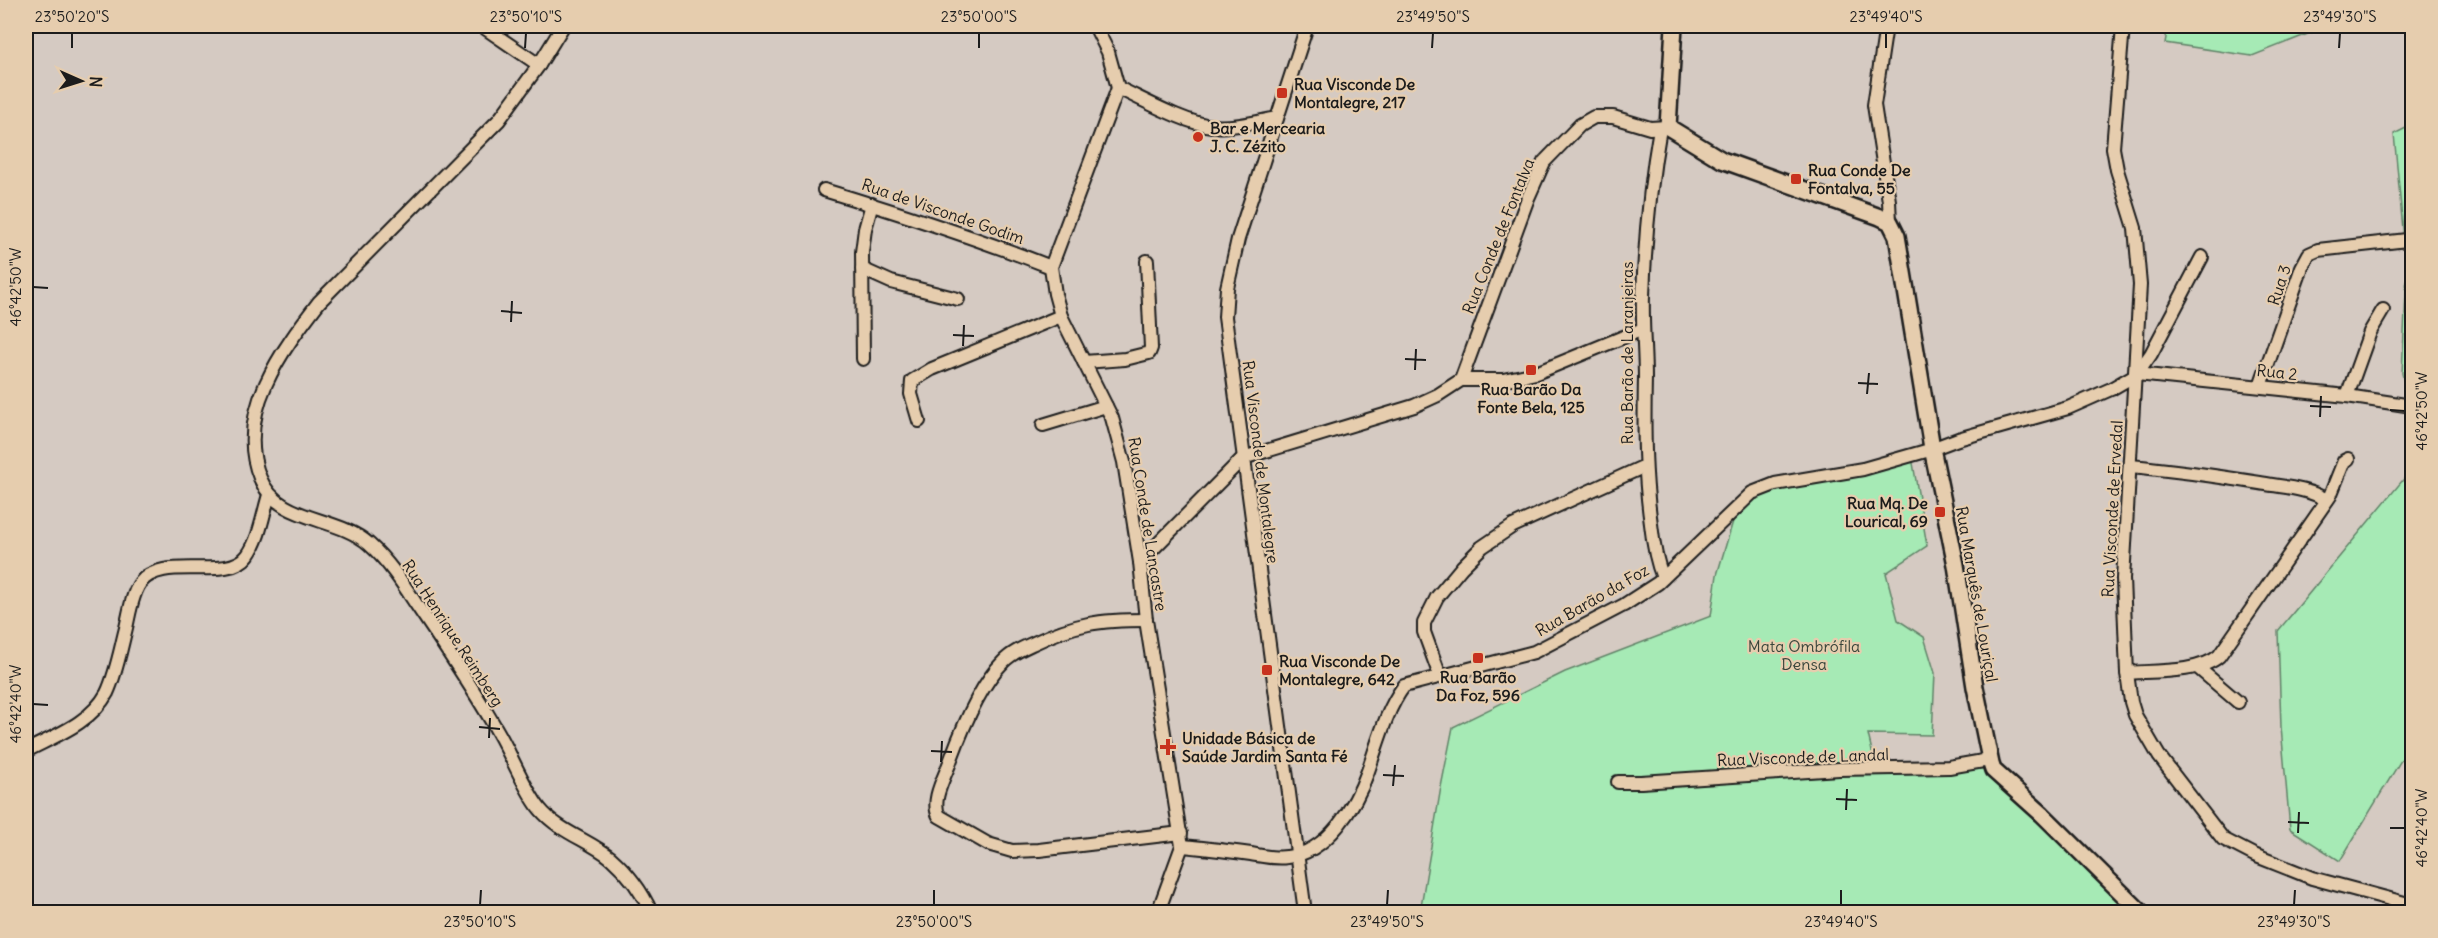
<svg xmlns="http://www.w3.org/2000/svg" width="2438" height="938" font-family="Delius,sans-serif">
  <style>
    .green { fill: #a6eab5; stroke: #618368; stroke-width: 1.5 }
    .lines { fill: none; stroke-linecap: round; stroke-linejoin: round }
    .minor-casing { stroke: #1c1c1c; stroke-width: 16 }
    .major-casing { stroke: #1c1c1c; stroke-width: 20 }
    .minor { stroke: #e6cdae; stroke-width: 12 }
    .major { stroke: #e6cdae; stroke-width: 15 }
    .ticks { fill: none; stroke: #1c1c1c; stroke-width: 2 }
    .poi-dot { fill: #c8321e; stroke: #e6cdae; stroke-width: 2 }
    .labels { text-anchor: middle; stroke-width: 4.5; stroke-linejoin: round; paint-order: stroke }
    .poi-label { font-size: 16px; font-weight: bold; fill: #1c1c1c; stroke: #e6cdae; text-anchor: start }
    .street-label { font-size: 16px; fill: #1c1c1c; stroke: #e6cdae }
    .park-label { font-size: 16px; fill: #38453b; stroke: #e6cdae }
    .neatline { fill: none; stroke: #1c1c1c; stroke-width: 2 }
    .ticks-label { font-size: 15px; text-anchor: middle; fill: #1c1c1c }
  </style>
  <rect width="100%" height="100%" fill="#d5cac2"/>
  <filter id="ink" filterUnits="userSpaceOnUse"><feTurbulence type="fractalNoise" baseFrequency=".0167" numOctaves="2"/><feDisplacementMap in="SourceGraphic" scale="12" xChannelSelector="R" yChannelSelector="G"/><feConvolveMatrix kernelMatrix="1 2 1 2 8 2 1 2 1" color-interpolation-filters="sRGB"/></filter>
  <g filter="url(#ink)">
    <!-- green -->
    <g class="green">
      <path d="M2168 26H2328L2252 56 2165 43Z"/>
      <path d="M2412 125V417L2402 373 2407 272 2394 134Z"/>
      <path d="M1912 457 1927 546 1886 573 1898 620 1924 637 1935 673 1932 735 1868 734 1874 760 1638 783 1994 768 2080 862 2133 912H1420L1441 787 1453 727 1565 672 1711 616 1717 575 1736 511 1754 493Z"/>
      <path d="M2412 469V742L2340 861 2290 829 2281 727 2278 631Z"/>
    </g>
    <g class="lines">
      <defs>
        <g id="minor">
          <path d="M482 26 539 65"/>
          <path d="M563 26 539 65 499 120 319 302C282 350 234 414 260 478 278 523 336 515 369 544 388 561 402 582 416 604 445 647 474 689 499 734 511 755 526 792 540 809 559 832 589 840 611 858 628 873 642 892 651 912"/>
          <path d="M1095 26 1108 52 1118 88C1144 100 1185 123 1212 126 1234 128 1256 122 1277 118"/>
          <path d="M1886 26 1874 105 1889 201 1890 222"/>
          <path d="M2123 26 2113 148 2117 170 2135 228 2140 285 2123 579 2127 673 2131 702 2135 715 2159 756 2223 839 2254 855 2312 878 2412 905"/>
          <path d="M1118 88 1051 267 1055 294 1061 316 1112 418 1124 462 1140 562 1146 620 1182 846 1158 912"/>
          <path d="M1660 128C1650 184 1645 240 1643 296 1642 324 1645 351 1645 378 1644 428 1644 475 1651 524 1653 543 1656 561 1663 578"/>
          <path d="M824 190C900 213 977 238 1051 267"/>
          <path d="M862 269 891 282 958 299"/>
          <path d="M863 359 862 252 865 229 872 204"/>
          <path d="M1084 362 1125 359 1149 353 1151 348 1147 261"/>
          <path d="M2137 374 2347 396 2412 406"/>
          <path d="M1461 380 1528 198 1544 162 1580 125 1594 117H1613L1650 128 1667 127"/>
          <path d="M2260 386 2302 267 2309 254 2318 250 2407 240"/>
          <path d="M2347 396 2370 332 2383 310"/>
          <path d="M919 421 911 394 912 381 932 369 1061 316"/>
          <path d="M1043 425 1106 406"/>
          <path d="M2130 466C2174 470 2216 476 2260 483 2282 487 2307 488 2327 500"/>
          <path d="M1140 562 1243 458 1414 406 1438 395 1461 380H1503L1536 373 1643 329"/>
          <path d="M1146 620C1100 620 1076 623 1034 643 1023 648 1011 653 1003 662 980 685 962 729 951 759 946 775 930 800 939 816L988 844 1012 851 1039 850 1181 833"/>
          <path d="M2197 667 2238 702"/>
          <path d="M2127 673C2153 671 2200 673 2219 656L2330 496 2344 461 2348 459"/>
          <path d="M1440 676 1424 632V623L1437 597 1462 567 1482 547 1513 526 1645 466"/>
          <path d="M26 751C54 736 91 723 107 693 116 674 120 652 125 632 129 617 131 596 140 583 162 553 228 583 248 555 260 538 263 514 269 495"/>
          <path d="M1618 782H1641L1839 769 1949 767 1989 760"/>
          <path d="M1182 846C1205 848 1228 851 1251 854 1263 856 1275 859 1287 857 1328 853 1356 805 1368 771 1378 743 1386 710 1404 686L1534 652 1624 605 1658 583 1752 493 1775 484 1863 469 1926 451 1958 439 2068 408 2111 389 2137 374 2151 354 2202 257"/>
          <path d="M1305 912 1225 317 1227 288 1238 239 1307 26"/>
        </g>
        <path id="major" d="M1674 26 1668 127 1722 160 1880 217 1890 222 1897 236 1932 448 1956 565 1975 687 1991 764 1993 770 2042 814 2141 912"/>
      </defs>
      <!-- minor casing -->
      <use href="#minor" class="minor-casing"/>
      <!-- major casing -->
      <use href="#major" class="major-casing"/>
      <!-- minor -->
      <use href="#minor" class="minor"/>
      <!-- major -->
      <use href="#major" class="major"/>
    </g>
  </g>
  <!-- ticks -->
  <path class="ticks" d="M72 48V33M525 48 526 33M979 48V33M1432 48 1433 33M1886 48V33M2339 48 2340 33M33 287 48 288M501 311 522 313M511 322 512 301M953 335 974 336M963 346 964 325M1405 359 1426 360M1415 370 1416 349M1858 383 1878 384M1867 394 1869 373M2310 406 2331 407M2390 410 2405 411M2320 417 2321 396M33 704 48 705M479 727 500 729M489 738 490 718M931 751 952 752M941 762 942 741M1383 775 1404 776M1393 786 1395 765M1836 799 1857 800M1846 810 1847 789M2288 822 2309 823M2390 828H2405M2298 833 2299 812M480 905 481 890M934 905V890M1387 905 1388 890M1841 905V890M2294 905 2295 890"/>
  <!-- markers -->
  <g class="poi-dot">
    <rect x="1276" y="87" width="12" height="12" rx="3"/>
    <circle cx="1198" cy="137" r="6"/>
    <rect x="1790" y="173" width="12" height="12" rx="3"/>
    <rect x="1525" y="364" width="12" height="12" rx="3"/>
    <rect x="1934" y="506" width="12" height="12" rx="3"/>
    <rect x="1472" y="652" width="12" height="12" rx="3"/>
    <rect x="1261" y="664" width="12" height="12" rx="3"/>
    <path d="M1165 738h6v6h6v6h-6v6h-6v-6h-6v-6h6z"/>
  </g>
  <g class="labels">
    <!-- poi labels -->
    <g class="poi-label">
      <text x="1294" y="90">Rua Visconde De<tspan x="1294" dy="18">Montalegre, 217</tspan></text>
      <text x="1210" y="134">Bar e Mercearia<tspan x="1210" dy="18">J. C. Zézito</tspan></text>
      <text x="1808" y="176">Rua Conde De<tspan x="1808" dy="18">Fontalva, 55</tspan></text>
      <text x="1531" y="395" text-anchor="middle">Rua Barão Da<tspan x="1531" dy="18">Fonte Bela, 125</tspan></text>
      <text x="1928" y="509" text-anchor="end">Rua Mq. De<tspan x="1928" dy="18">Lourical, 69</tspan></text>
      <text x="1279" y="667">Rua Visconde De<tspan x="1279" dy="18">Montalegre, 642</tspan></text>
      <text x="1478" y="683" text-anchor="middle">Rua Barão<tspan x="1478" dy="18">Da Foz, 596</tspan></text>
      <text x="1182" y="744">Unidade Básica de<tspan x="1182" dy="18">Saúde Jardim Santa Fé</tspan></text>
    </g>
    <!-- street labels -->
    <g class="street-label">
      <text transform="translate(943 211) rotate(19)" y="6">Rua de Visconde Godim</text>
      <text transform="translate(1498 236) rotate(-68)" y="6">Rua Conde de Fontalva</text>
      <text transform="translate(2279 285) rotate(-72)" y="6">Rua 3</text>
      <text transform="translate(1627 353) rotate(-90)" y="6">Rua Barão de Laranjeiras</text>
      <text transform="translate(2277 372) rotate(6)" y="6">Rua 2</text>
      <text transform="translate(1261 462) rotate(83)" y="6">Rua Visconde de Montalegre</text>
      <text transform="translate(2112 509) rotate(-87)" y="6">Rua Visconde de Ervedal</text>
      <text transform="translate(1148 524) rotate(81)" y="6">Rua Conde de Lancastre</text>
      <text transform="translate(1977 594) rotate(80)" y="6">Rua Marquês de Louriçal</text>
      <text transform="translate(1592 600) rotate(-30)" y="6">Rua Barão da Foz</text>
      <text transform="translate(453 633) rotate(57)" y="6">Rua Henrique Reimberg</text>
      <text transform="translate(1803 757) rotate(-2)" y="6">Rua Visconde de Landal</text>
    </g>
    <!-- park labels -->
    <g class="park-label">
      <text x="1804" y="652">Mata Ombrófila<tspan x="1804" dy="18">Densa</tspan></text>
    </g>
  </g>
  <!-- margin -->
  <rect width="2438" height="938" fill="none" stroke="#e6cdae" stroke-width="66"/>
  <!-- north arrow -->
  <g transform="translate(81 81) rotate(93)" stroke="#e6cdae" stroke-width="4.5" paint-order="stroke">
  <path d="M0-4.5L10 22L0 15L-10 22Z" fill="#1c1c1c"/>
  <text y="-9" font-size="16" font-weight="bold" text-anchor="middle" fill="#1c1c1c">N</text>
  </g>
  <rect x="33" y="33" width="2372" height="872" class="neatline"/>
  <g class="ticks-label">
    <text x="72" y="22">23°50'20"S</text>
    <text x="526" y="22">23°50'10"S</text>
    <text x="979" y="22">23°50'00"S</text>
    <text x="1433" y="22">23°49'50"S</text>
    <text x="1886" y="22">23°49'40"S</text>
    <text x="2340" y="22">23°49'30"S</text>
    <text transform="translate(16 287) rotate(-90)" y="5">46°42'50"W</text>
    <text transform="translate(2422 411) rotate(-90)" y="5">46°42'50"W</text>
    <text transform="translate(16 704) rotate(-90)" y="5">46°42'40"W</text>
    <text transform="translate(2422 828) rotate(-90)" y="5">46°42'40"W</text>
    <text x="480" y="927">23°50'10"S</text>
    <text x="934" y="927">23°50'00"S</text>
    <text x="1387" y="927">23°49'50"S</text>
    <text x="1841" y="927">23°49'40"S</text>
    <text x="2294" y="927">23°49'30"S</text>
  </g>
</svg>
